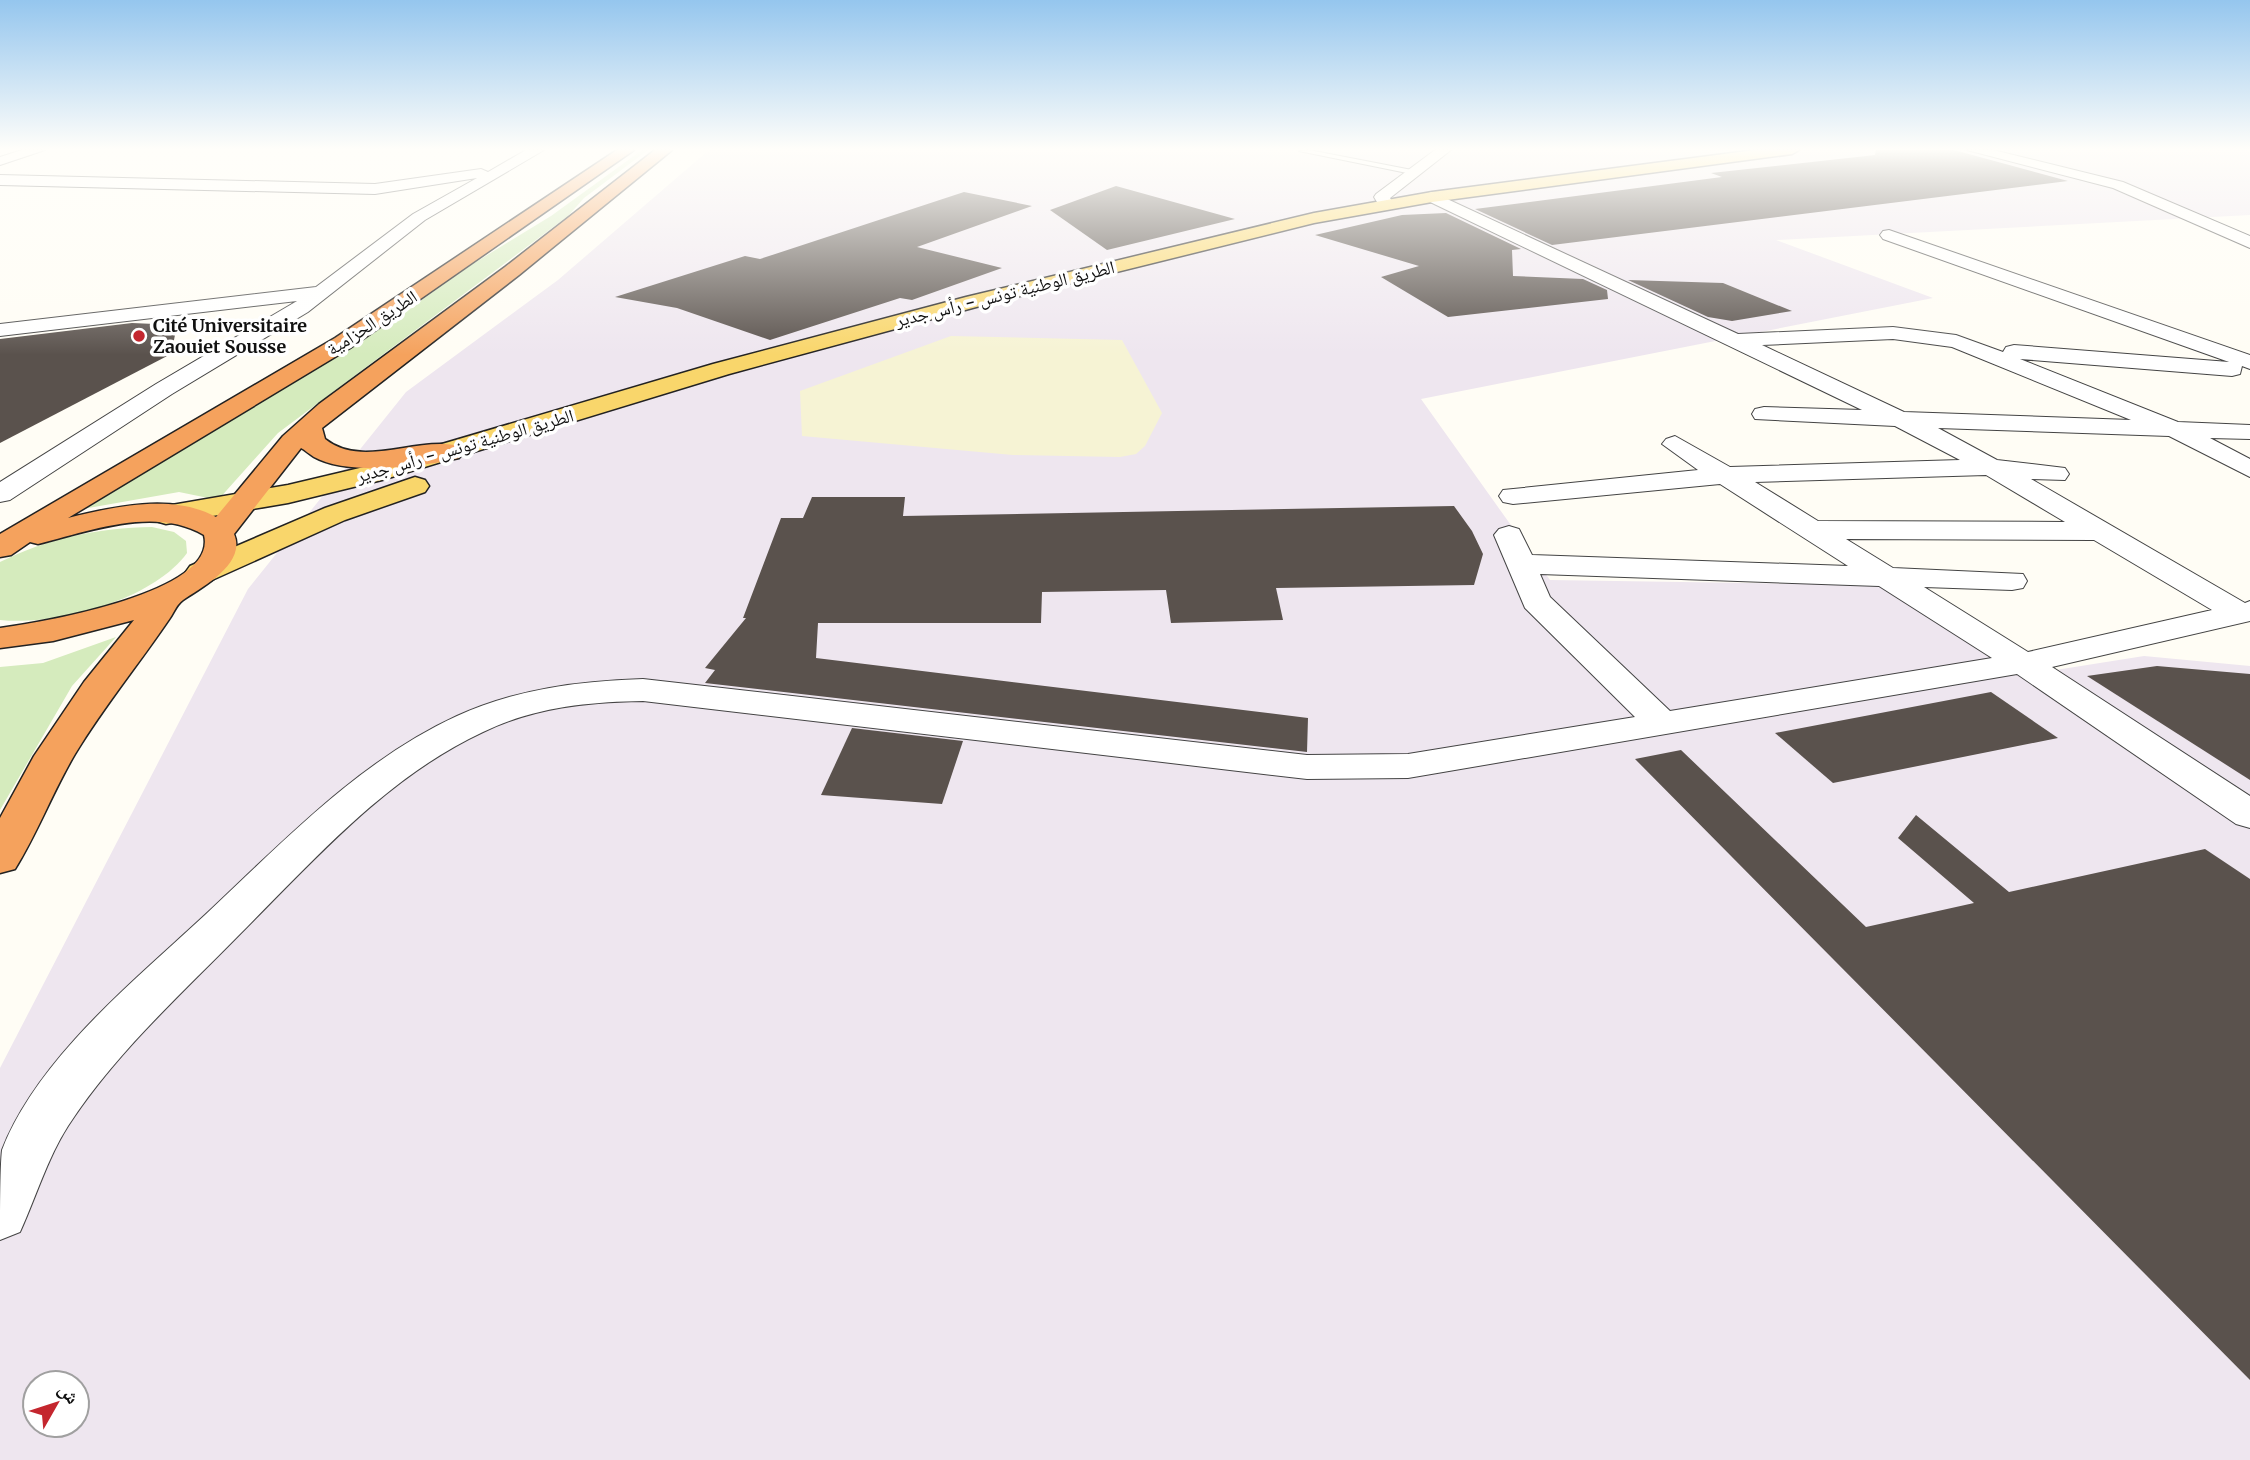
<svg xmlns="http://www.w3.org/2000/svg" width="2250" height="1460" font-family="Merriweather,'Noto Naskh Arabic',serif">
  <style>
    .industrial { fill: #eee6ef; fill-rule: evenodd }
    .farmland { fill: #f6f3d4 }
    .green { fill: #d5ebbd }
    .building { fill: #5a524d }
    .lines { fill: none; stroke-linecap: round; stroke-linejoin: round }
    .lane-casing { stroke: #444; stroke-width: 2 }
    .street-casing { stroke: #444; stroke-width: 2 }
    .primary-casing { stroke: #222; stroke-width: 3 }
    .highway-casing { stroke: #222; stroke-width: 3 }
    .lane { fill: #fff; fill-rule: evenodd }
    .street { fill: #fff; fill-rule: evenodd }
    .primary { fill: #f9d66b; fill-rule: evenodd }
    .highway { fill: #f5a25d; fill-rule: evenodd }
    .poi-dot { fill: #c4262e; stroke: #fff; stroke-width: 2.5 }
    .labels { text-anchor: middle; stroke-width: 7; stroke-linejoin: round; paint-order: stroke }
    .far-street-label { font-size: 18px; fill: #111; stroke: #fff }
    .far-poi-label { font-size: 18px; font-weight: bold; fill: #111; stroke: #fff; text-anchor: start }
  </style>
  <rect width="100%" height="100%" fill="#fffdf5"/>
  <!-- industrial -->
  <path class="industrial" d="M709 150H2250V215L1776 240 1933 298 1421 399 1550 580 1883 585 2024 675 2144 656 2250 666V1460H0V1068L248 589 406 392 558 280ZM35 1383H77V1425H35Z"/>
  <!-- farmland -->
  <path class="farmland" d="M951 336 1122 340 1162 413 1145 446 1136 454 1120 457 1013 455 802 436 800 391Z"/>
  <!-- green -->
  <g class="green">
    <path d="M642 150H648L584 198 568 216 278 433 218 500 179 492 60 513 392 321 471 265 551 216Z"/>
    <path d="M152 527 174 532 186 541 187 553C153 600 57 626 0 620V562C48 538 98 528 152 527Z"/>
    <path d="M116 637 72 686 0 810V667L43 663Z"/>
  </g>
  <!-- building -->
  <g class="building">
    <path d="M1876 150H1954L2068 181 1552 245 1475 209 1722 177 1711 173 1875 155Z"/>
    <path d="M1116 186 1235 219 1107 250 1050 210Z"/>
    <path d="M964 192 1032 206 917 247 1002 268 912 300 900 298 770 340 677 308 615 297 745 256 760 259Z"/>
    <path d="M1446 213 1521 249 1512 250 1513 276 1583 279 1607 290 1608 299 1448 317 1381 277 1419 266 1315 235 1402 215Z"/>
    <path d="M1628 280 1723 283 1792 311 1732 321 1708 317Z"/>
    <path d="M132 323 155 324 175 335 171 354 0 443V339Z"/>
    <path d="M812 497H905L903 516 1454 506 1472 531 1483 554 1474 585 1276 588 1283 620 1171 623 1166 590 1042 592 1041 623H818L816 658 1308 718 1307 752 705 683 715 670 705 668 746 618H743L781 518H803Z"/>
    <path d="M2157 666 2250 674V780L2087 676Z"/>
    <path d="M1991 692 2058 738 1833 783 1775 733Z"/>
    <path d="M852 728 963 741 942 804 821 795Z"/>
    <path d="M1681 750 1866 927 1974 903 1898 838 1916 815 2009 892 2205 849 2250 879V1380L1635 759Z"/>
  </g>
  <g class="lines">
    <defs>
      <path id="lane" d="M1309 150 1412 170 1416 172 1412 174 1299 151Z"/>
      <g id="street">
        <path d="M22 150H45L0 165V157Z"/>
        <path d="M526 150H544L425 220 308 312 172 394 10 500 0 502V482L156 384 297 301 0 336V324L316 287 413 214 477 178 375 194 0 185V175L375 184 481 169 488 172Z"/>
        <path d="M1435 150H1451L1390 198 1394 204 1392 207H1380L1374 197 1376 194Z"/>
        <path d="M1967 150H1993L2123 182 2250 236V248L2113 188Z"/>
        <path d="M1432 192 1738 334 1893 327 1956 335 2003 352 2006 347 2014 345 2229 362 1883 239 1880 235 1883 231 1889 230 2250 355V369L2242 366 2240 374 2232 376 2020 359 2178 422 2250 425V439L2210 438 2250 459V477L2169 436 1938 428 1997 460 2065 468 2069 474 2065 480 2031 479 2245 603 2250 601V621L2052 667 2250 796V828L2236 824 2017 674 1408 778 1307 779 643 701C587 702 535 707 483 732 386 777 312 862 237 937 178 997 114 1055 68 1126 47 1159 36 1197 20 1232L0 1240C0 1219 0 1166 2 1150 37 1059 135 980 205 915 283 842 359 761 457 716 516 689 579 681 643 679L1307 755 1408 754 1635 717 1525 608 1494 535 1499 529 1509 526 1519 529 1532 555 1848 566 1720 484 1513 504 1503 502 1499 496 1503 490 1698 470 1662 444 1666 439 1675 436 1730 467 1960 460 1895 426 1755 419 1752 414 1755 409 1764 407 1862 410 1426 200V194ZM1893 339 1952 347 2131 420 1904 412 1762 345ZM1986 475 2065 522 1818 521 1755 482ZM1846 539 2094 540 2212 610 2028 652 1924 587 2012 590 2023 588 2027 581 2023 574 1893 568ZM1540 574 1879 586 1992 658 1670 711 1550 597Z"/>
      </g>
      <g id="primary">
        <path d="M1755 150H1799L1792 154 1432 202 1314 223 980 306 729 374 382 480 288 503 166 524 156 521 151 515 156 509 166 506 288 485 364 467 713 364 966 297 1314 213 1432 192Z"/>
        <path d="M415 477 425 480 429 486 425 492 345 520 212 580 201 583 190 580 185 573 190 566 325 508Z"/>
      </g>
      <path id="highway" d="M617 150H634L350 348 68 518C112 507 173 493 216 517L283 436 319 404 505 267 655 150H672L519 275 322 428 325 439C363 469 416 436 459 446L462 452 459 458C422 467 348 476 314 457 309 454 305 450 301 448L234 534C247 564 202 587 183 600 177 604 174 612 170 618 139 664 104 706 75 754 53 791 38 832 15 869L0 873V818L34 756 84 682 134 620 53 641 0 648V628C38 623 219 593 204 535 155 506 90 531 38 544L30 542 11 555 0 557V534L335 338Z"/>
    </defs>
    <!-- lane casing -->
    <use href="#lane" class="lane-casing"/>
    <!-- street casing -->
    <use href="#street" class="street-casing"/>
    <!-- primary casing -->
    <use href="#primary" class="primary-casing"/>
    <!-- highway casing -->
    <use href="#highway" class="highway-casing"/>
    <!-- lane -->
    <use href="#lane" class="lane"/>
    <!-- street -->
    <use href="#street" class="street"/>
    <!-- primary -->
    <use href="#primary" class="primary"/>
    <!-- highway -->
    <use href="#highway" class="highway"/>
  </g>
  <!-- sky -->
  <linearGradient id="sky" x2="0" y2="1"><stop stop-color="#95c6ee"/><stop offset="0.42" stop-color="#fffefa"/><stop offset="1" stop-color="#fffefa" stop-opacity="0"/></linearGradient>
  <rect width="2250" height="355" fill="url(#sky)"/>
  <!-- markers -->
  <circle class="poi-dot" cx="139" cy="336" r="7"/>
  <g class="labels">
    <!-- far-street labels -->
    <g class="far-street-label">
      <text transform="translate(1005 294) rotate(-14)" y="6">الطريق الوطنية تونس - رأس جدير</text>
      <text transform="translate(372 323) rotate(-33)" y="6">الطريق الحزامية</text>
      <text transform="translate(465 446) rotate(-16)" y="6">الطريق الوطنية تونس - رأس جدير</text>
    </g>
    <!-- far-poi labels -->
    <g class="far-poi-label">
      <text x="153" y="332">Cité Universitaire<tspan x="153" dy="21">Zaouiet Sousse</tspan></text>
    </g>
  </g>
  <!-- north arrow -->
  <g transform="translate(56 1404) rotate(51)"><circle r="33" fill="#ffffff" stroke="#a0a0a0" stroke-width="2"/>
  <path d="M0-5L12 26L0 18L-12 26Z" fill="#c4262e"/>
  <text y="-10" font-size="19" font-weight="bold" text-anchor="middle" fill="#111111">ش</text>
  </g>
</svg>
